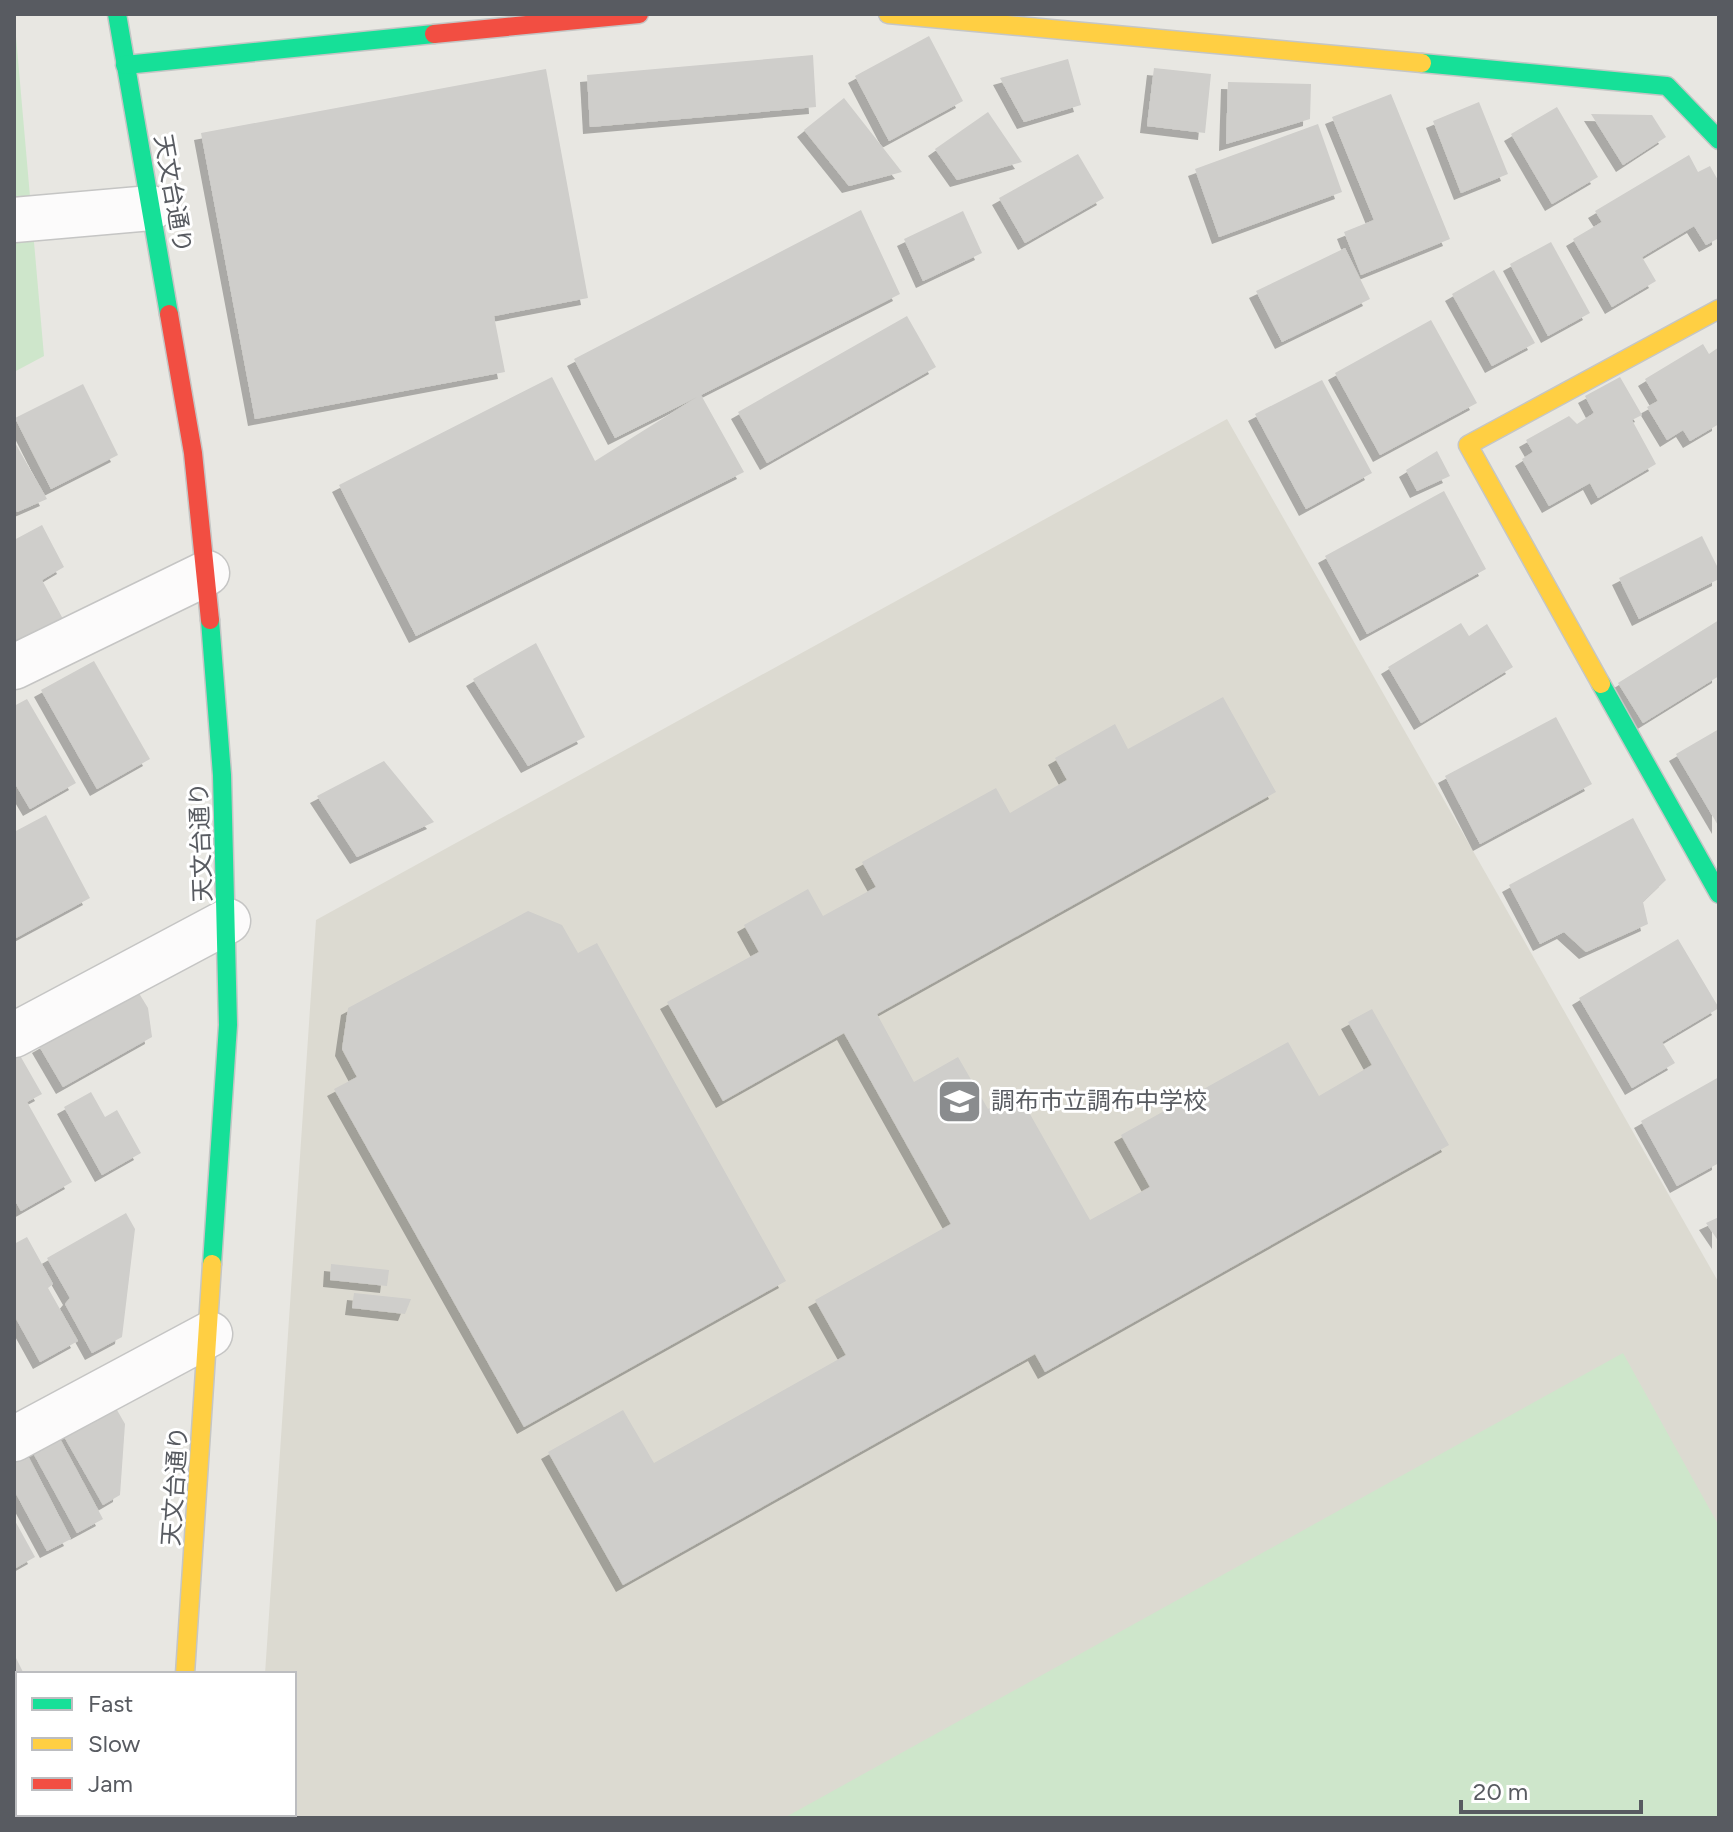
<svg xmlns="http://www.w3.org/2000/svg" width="1733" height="1832" font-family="Figtree,'Noto Sans JP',sans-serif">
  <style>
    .education { fill: #dcdad1 }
    .green { fill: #cee6cb }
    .building { fill: #cfcecb; filter: url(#shadow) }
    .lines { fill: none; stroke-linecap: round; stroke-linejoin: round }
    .street-casing { stroke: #c5c5c4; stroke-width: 47 }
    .fast-casing { stroke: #c5c6c5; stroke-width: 21 }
    .slow-casing { stroke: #c5c6c5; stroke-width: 21 }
    .jam-casing { stroke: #c5c6c5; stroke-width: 21 }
    .street { stroke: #fcfbfb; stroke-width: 44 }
    .fast { stroke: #16e098; stroke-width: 18 }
    .slow { stroke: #ffcf43; stroke-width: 18 }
    .jam { stroke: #f24e42; stroke-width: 18 }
    .labels { text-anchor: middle; stroke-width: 6; stroke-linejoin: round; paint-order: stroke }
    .street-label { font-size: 24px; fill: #585b61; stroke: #fff }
    .poi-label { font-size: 24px; fill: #585b61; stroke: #fff; text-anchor: start }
  </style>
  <defs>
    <filter id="shadow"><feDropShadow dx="-7" dy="7" stdDeviation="0" flood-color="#0004"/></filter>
  </defs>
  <rect width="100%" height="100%" fill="#e8e7e2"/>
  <!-- education -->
  <path class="education" d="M1227 419 1719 1283V1818H255V1814H294V1674H265L316 920Z"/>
  <!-- green -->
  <g class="green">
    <path d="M14 14 44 356 14 372Z"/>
    <path d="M1623 1353 1719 1526V1818H784Z"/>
  </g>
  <!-- building -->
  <g class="building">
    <path d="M929 36 963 101 889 141 855 76Z"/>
    <path d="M813 55 816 107 590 127 587 75Z"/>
    <path d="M1068 59 1081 105 1024 122 1000 78Z"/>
    <path d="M1154 68 1211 74 1205 133 1147 126Z"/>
    <path d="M546 69 588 298 494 316 505 372 255 419 201 133Z"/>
    <path d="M1228 82 1311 84 1310 119 1226 144Z"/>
    <path d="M1391 94 1450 239 1361 275 1344 232 1374 220 1332 117Z"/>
    <path d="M844 98 902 172 849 186 804 130Z"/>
    <path d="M1479 102 1508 174 1461 193 1433 121Z"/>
    <path d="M1557 107 1598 177 1552 204 1511 134Z"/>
    <path d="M988 112 1022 162 957 180 935 149Z"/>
    <path d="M1591 114 1652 115 1666 137 1623 165Z"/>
    <path d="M1318 124 1342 192 1219 237 1195 169Z"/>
    <path d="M1078 154 1104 198 1025 243 999 198Z"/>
    <path d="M1689 155 1698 172 1710 166 1719 182V238L1706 245 1694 226 1642 257 1656 281 1612 307 1573 239 1602 222 1595 211Z"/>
    <path d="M861 210 900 294 701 395 744 472 416 636 339 485 552 377 595 461 697 397 615 438 574 359Z"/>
    <path d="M963 211 982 253 923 281 904 239Z"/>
    <path d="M1551 242 1590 313 1548 336 1510 264Z"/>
    <path d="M1345 248 1370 299 1282 342 1256 291Z"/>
    <path d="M1494 270 1535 343 1492 366 1452 294Z"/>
    <path d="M907 316 936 367 767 463 738 412Z"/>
    <path d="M1431 320 1477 403 1380 455 1335 373Z"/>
    <path d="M1703 344 1709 354 1719 347V424L1690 441 1683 430 1667 440 1647 407 1658 401 1645 379Z"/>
    <path d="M1620 377 1642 415 1632 420 1656 464 1598 498 1590 483 1549 506 1522 459 1533 452 1526 440 1569 416 1577 424 1594 413 1585 396Z"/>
    <path d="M1322 380 1372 473 1306 509 1255 414Z"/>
    <path d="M83 384 118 455 51 489 15 418Z"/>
    <path d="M14 441 47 499 17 512 14 506Z"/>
    <path d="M1437 451 1450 476 1417 491 1406 470Z"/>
    <path d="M1444 491 1486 569 1367 634 1325 556Z"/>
    <path d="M42 525 64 567 42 580 63 619 14 645V540Z"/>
    <path d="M1702 536 1719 570V579L1639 619 1619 578Z"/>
    <path d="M1719 620V676L1643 723 1618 683Z"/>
    <path d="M1461 623 1469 636 1487 624 1513 667 1421 723 1388 667Z"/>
    <path d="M536 643 585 737 528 766 473 679Z"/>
    <path d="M94 661 150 759 97 789 41 690Z"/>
    <path d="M1223 697 1276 792 877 1014 914 1082 958 1057 988 1109 1018 1093 1090 1220 1150 1187 1121 1135 1288 1042 1319 1096 1372 1065 1348 1022 1372 1009 1449 1145 1045 1372 1035 1354 623 1585 548 1452 623 1410 654 1463 846 1355 815 1300 951 1224 844 1033 723 1101 667 1002 759 952 744 925 808 889 823 916 876 887 862 862 996 788 1010 813 1067 780 1055 758 1115 724 1128 749Z"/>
    <path d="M27 699 76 783 30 809 14 782V706Z"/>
    <path d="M1556 717 1592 784 1480 844 1445 776Z"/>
    <path d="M1719 729V827L1676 754Z"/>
    <path d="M384 761 434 822 357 857 317 796Z"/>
    <path d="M46 815 90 898 14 939V832Z"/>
    <path d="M1633 818 1666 880 1643 902 1648 924 1586 952 1564 932 1540 944 1509 885Z"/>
    <path d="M528 911 562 925 578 953 597 943 786 1281 524 1427 334 1089 357 1077 342 1049 348 1008Z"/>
    <path d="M1678 939 1719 1008 1662 1042 1675 1063 1632 1088 1579 998Z"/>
    <path d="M137 990 148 1008 152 1037 63 1087 39 1046Z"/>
    <path d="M18 1052 42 1094 27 1102 72 1182 21 1211 14 1199V1054Z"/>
    <path d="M1719 1077V1163L1677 1186 1641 1121Z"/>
    <path d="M91 1092 105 1117 117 1110 141 1153 102 1175 64 1107Z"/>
    <path d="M126 1213 135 1229 122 1337 92 1353 65 1304 70 1298 47 1258Z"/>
    <path d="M1719 1217V1242L1706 1223Z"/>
    <path d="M27 1237 53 1284 48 1288 78 1341 40 1362 14 1315V1244Z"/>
    <path d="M331 1264 389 1270 387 1286 330 1280Z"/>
    <path d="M354 1293 411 1299 405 1314 352 1308Z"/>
    <path d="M113 1403 125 1424 120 1495 103 1505 62 1433Z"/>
    <path d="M59 1437 103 1519 77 1533 32 1451Z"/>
    <path d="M27 1454 71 1539 47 1551 14 1490V1461Z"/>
    <path d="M14 1519 35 1557 14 1569Z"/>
    <path d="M14 1654 24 1674H18V1814H95L87 1818H14Z"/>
  </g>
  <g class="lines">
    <defs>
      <g id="street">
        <path d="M14 220 151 208"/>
        <path d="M14 667 207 573"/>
        <path d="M14 1035 228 921"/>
        <path d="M14 1439 210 1334"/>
      </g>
      <g id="fast">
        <path d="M117 14 169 314"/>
        <path d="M1422 63 1667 86 1719 140"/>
        <path d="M125 65 434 34"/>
        <path d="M210 620 222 775 228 1025 212 1264"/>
        <path d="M1601 684 1719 894"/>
        <path d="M175 1814V1818"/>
      </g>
      <g id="slow">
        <path d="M888 14 1422 63"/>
        <path d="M1601 684 1468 445 1719 309"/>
        <path d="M185 1674 212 1264"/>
      </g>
      <g id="jam">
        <path d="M434 34 639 14"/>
        <path d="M169 314 193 453 210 620"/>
      </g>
    </defs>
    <!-- street casing -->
    <use href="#street" class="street-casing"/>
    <!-- fast casing -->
    <use href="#fast" class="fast-casing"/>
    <!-- slow casing -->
    <use href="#slow" class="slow-casing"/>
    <!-- jam casing -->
    <use href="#jam" class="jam-casing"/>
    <!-- street -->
    <use href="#street" class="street"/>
    <!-- fast -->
    <use href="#fast" class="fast"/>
    <!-- slow -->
    <use href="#slow" class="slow"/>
    <!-- jam -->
    <use href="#jam" class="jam"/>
  </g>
  <!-- icons -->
  <defs>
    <symbol id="school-square" viewBox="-11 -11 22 22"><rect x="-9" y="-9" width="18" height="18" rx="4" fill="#8a8c8e" stroke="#fff"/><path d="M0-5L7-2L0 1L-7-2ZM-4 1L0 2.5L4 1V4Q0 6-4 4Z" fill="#fff"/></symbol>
  </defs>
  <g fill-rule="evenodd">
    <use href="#school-square" x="934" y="1076" width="51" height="51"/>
  </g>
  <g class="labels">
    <!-- street labels -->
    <g class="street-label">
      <text transform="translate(173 194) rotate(80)" y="8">天文台通り</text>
      <text transform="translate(201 842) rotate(-92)" y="8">天文台通り</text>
      <text transform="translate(175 1486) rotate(-86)" y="8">天文台通り</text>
    </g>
    <!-- poi labels -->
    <g class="poi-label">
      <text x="991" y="1109">調布市立調布中学校</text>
    </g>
  </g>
  <!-- border -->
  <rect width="1733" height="1832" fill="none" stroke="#585b61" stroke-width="32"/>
  <!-- legend -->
  <rect x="16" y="1672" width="280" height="144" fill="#ffffff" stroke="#bcbdc0" stroke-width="2"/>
  <rect x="32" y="1698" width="40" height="12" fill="#16e098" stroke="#bcbdc0" stroke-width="2"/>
  <text x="88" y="1712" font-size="24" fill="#585b61">Fast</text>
  <rect x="32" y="1738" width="40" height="12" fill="#ffcf43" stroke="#bcbdc0" stroke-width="2"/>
  <text x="88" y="1752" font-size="24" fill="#585b61">Slow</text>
  <rect x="32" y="1778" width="40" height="12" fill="#f24e42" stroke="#bcbdc0" stroke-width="2"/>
  <text x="88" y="1792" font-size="24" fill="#585b61">Jam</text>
  <!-- scale -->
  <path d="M1461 1800v12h180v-12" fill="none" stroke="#585b61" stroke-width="4"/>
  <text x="1473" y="1800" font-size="24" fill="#585b61" stroke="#ffffff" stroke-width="6" paint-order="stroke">20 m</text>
</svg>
